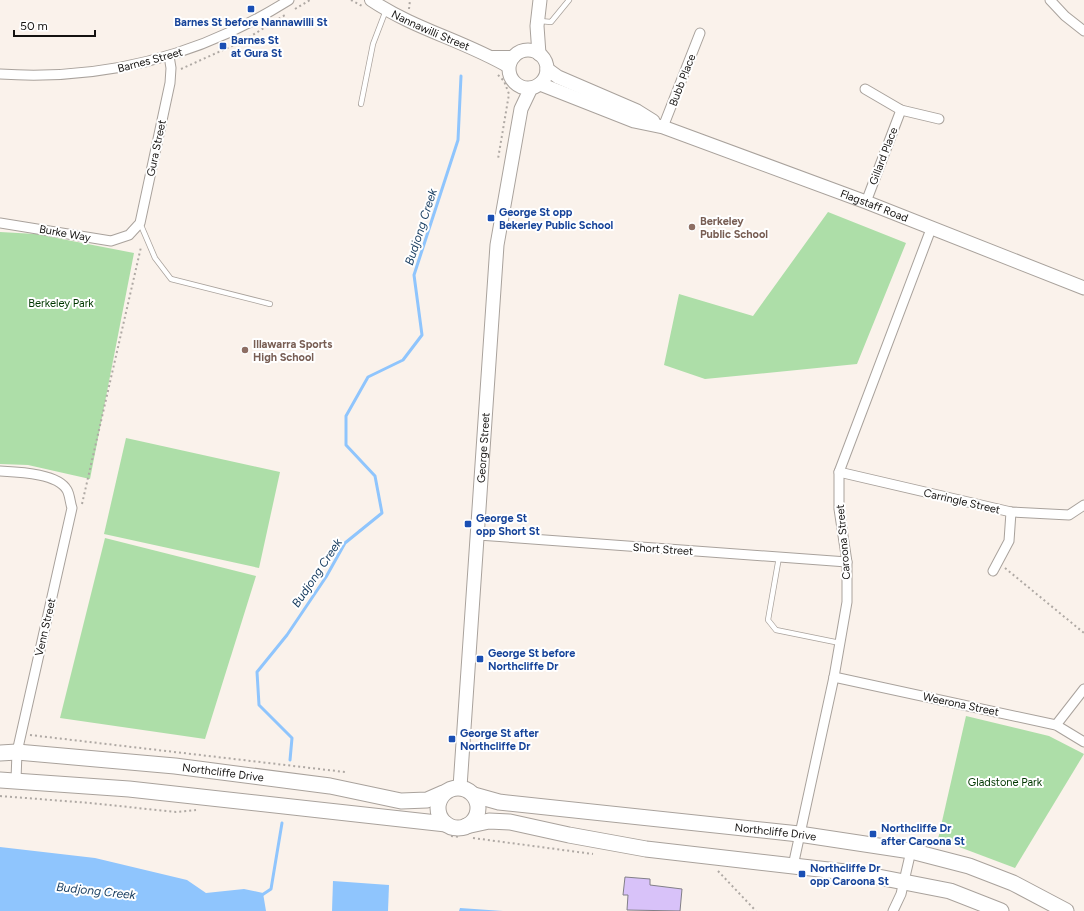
<svg xmlns="http://www.w3.org/2000/svg" width="1084" height="911" font-family="Figtree,sans-serif">
  <style>
    .green { fill: #addea8 }
    .water { fill: #8fc5fd }
    .lines { fill: none; stroke-linecap: round; stroke-linejoin: round }
    .stream { stroke: #8fc5fd; stroke-width: 3 }
    .building { fill: #d8c2f9; stroke: #827f87 }
    .service-casing { stroke: #a9a29c; stroke-width: 6 }
    .minor-casing { stroke: #a9a29c; stroke-width: 11 }
    .tertiary-casing { stroke: #a9a29c; stroke-width: 14 }
    .secondary-casing { stroke: #a9a29c; stroke-width: 15 }
    .primary-casing { stroke: #a9a29c; stroke-width: 17 }
    .path { stroke: #afa9a4; stroke-width: 2; stroke-dasharray: 2 3; stroke-linecap: butt }
    .service { stroke: #fff; stroke-width: 4.5 }
    .minor { stroke: #fff; stroke-width: 9 }
    .tertiary { stroke: #fff; stroke-width: 12 }
    .secondary { stroke: #fff; stroke-width: 13 }
    .primary { stroke: #fff; stroke-width: 15 }
    .transit-dot { fill: #1a4fb4; stroke: #fff; stroke-width: 1.5 }
    .education-dot { fill: #8d6e63; stroke: #fff; stroke-width: 1.5 }
    .labels { text-anchor: middle; stroke-width: 4; stroke-linejoin: round; paint-order: stroke }
    .transit-label { font-size: 11px; font-weight: bold; fill: #164399; stroke: #fff; text-anchor: start }
    .street-label { font-size: 11px; fill: #141210; stroke: #fff }
    .education-label { font-size: 11px; font-weight: bold; fill: #785e54; stroke: #fff; text-anchor: start }
    .park-label { font-size: 11px; fill: #003700; stroke: #fff }
    .water-label { font-size: 12px; font-style: italic; fill: #13395d; stroke: #fff }
  </style>
  <rect width="100%" height="100%" fill="#faf2eb"/>
  <!-- green -->
  <g class="green">
    <path d="M828 212 906 243 857 364 705 379 664 365 679 294 753 316Z"/>
    <path d="M0 232 36 234 134 253 90 479 28 465 0 464Z"/>
    <path d="M126 438 280 472 259 568 104 534Z"/>
    <path d="M105 538 256 576 205 739 60 718Z"/>
    <path d="M966 716 1049 736 1084 754 1015 868 938 839Z"/>
  </g>
  <!-- water -->
  <g class="water">
    <path d="M0 847 95 858 187 880 206 893 244 889 263 893 266 911H0Z"/>
    <path d="M333 881 389 885 388 911H332Z"/>
    <path d="M460 908 503 911H459Z"/>
  </g>
  <g class="lines">
    <!-- stream -->
    <g class="stream">
      <path d="M290 760 292 738 259 705 257 672 287 635 326 577 345 543 382 513 375 476 346 445V416L368 377 403 360 422 335 414 275 458 140 461 76"/>
      <path d="M262 895 271 889 282 823"/>
    </g>
  </g>
  <!-- building -->
  <path class="building" d="M625 877 650 879V885L682 889 680 911 627 910 628 895H623Z"/>
  <g class="lines">
    <defs>
      <g id="service">
        <path d="M540 21 551 22 569 0"/>
        <path d="M361 104 373 44 386 10"/>
        <path d="M140 223 155 258 171 279 270 304"/>
        <path d="M779 557 768 620 776 630 840 643"/>
      </g>
      <g id="minor">
        <path d="M1050 0 1065 16 1084 31"/>
        <path d="M0 74C105 81 200 56 289 0"/>
        <path d="M865 89 901 110 939 119"/>
        <path d="M663 127 700 33"/>
        <path d="M866 202 901 110"/>
        <path d="M0 223 111 241 129 235 140 223 170 83 171 68 169 56"/>
        <path d="M0 471C17 472 58 473 67 490 70 495 70 503 72 508L17 752 16 780"/>
        <path d="M839 472 1011 512 1069 515 1084 505"/>
        <path d="M478 535 847 562"/>
        <path d="M993 571 1009 541 1011 512"/>
        <path d="M834 677 1056 725 1084 742"/>
        <path d="M1056 725 1084 689"/>
        <path d="M793 866 834 677 847 602V562L839 509V472L931 229"/>
        <path d="M893 911 901 894 911 851"/>
      </g>
      <g id="tertiary">
        <path id="s1" d="M371 0C414 29 465 41 509 67"/>
        <path d="M493 57H514"/>
      </g>
      <g id="secondary">
        <circle cx="528" cy="69" r="19"/>
        <path d="M539 54 537 26 540 0"/>
        <path d="M547 69 558 77 637 111 653 121"/>
        <path id="s2" d="M540 84 634 121 663 127 866 202 1084 288"/>
        <path id="s3" d="M460 787 497 245 521 109 531 88"/>
      </g>
      <g id="primary">
        <path id="s4" d="M0 753 17 752 175 766 330 786 401 801 427 800 443 793"/>
        <path d="M0 780 129 789 446 824"/>
        <circle cx="458" cy="808" r="20"/>
        <path id="s5" d="M474 795 499 802 799 834 911 851 969 866 1013 883 1066 911"/>
        <path d="M466 826 489 821 510 822 569 835 646 849 863 874 950 891 1001 911"/>
      </g>
    </defs>
    <!-- service casing -->
    <use href="#service" class="service-casing"/>
    <!-- minor casing -->
    <use href="#minor" class="minor-casing"/>
    <!-- tertiary casing -->
    <use href="#tertiary" class="tertiary-casing"/>
    <!-- secondary casing -->
    <use href="#secondary" class="secondary-casing"/>
    <!-- primary casing -->
    <use href="#primary" class="primary-casing"/>
    <!-- path -->
    <g class="path">
      <path d="M351 0 362 6"/>
      <path d="M295 9 310 0"/>
      <path d="M409 9 410 0"/>
      <path d="M181 69 243 41 285 15"/>
      <path d="M498 75 504 81 509 94 498 159"/>
      <path d="M82 504 141 247"/>
      <path d="M1005 568 1084 633"/>
      <path d="M30 735 345 772"/>
      <path d="M0 796 90 803 176 812 196 810"/>
      <path d="M451 836 460 837"/>
      <path d="M473 838 593 854"/>
      <path d="M718 871 756 911"/>
    </g>
    <!-- service -->
    <use href="#service" class="service"/>
    <!-- minor -->
    <use href="#minor" class="minor"/>
    <!-- tertiary -->
    <use href="#tertiary" class="tertiary"/>
    <!-- secondary -->
    <use href="#secondary" class="secondary"/>
    <!-- primary -->
    <use href="#primary" class="primary"/>
  </g>
  <!-- markers -->
  <g class="transit-dot">
    <rect x="247" y="5" width="8" height="8" rx="2"/>
    <rect x="219" y="42" width="8" height="8" rx="2"/>
    <rect x="487" y="214" width="8" height="8" rx="2"/>
    <rect x="464" y="520" width="8" height="8" rx="2"/>
    <rect x="476" y="655" width="8" height="8" rx="2"/>
    <rect x="448" y="735" width="8" height="8" rx="2"/>
    <rect x="869" y="830" width="8" height="8" rx="2"/>
    <rect x="798" y="870" width="8" height="8" rx="2"/>
  </g>
  <g class="education-dot">
    <circle cx="692" cy="227" r="4"/>
    <circle cx="245" cy="350" r="4"/>
  </g>
  <g class="labels">
    <!-- transit labels -->
    <g class="transit-label">
      <text x="251" y="26" text-anchor="middle">Barnes St before Nannawilli St</text>
      <text x="231" y="44">Barnes St<tspan x="231" dy="13">at Gura St</tspan></text>
      <text x="499" y="216">George St opp<tspan x="499" dy="13">Bekerley Public School</tspan></text>
      <text x="476" y="522">George St<tspan x="476" dy="13">opp Short St</tspan></text>
      <text x="488" y="657">George St before<tspan x="488" dy="13">Northcliffe Dr</tspan></text>
      <text x="460" y="737">George St after<tspan x="460" dy="13">Northcliffe Dr</tspan></text>
      <text x="881" y="832">Northcliffe Dr<tspan x="881" dy="13">after Caroona St</tspan></text>
      <text x="810" y="872">Northcliffe Dr<tspan x="810" dy="13">opp Caroona St</tspan></text>
    </g>
    <!-- street labels -->
    <g class="street-label">
      <text dy="4" stroke="none"><textPath href="#s1" startOffset="67">Nannawilli Street</textPath></text>
      <text transform="translate(150 60) rotate(-15)" y="4">Barnes Street</text>
      <text transform="translate(682 80) rotate(-69)" y="4">Bubb Place</text>
      <text transform="translate(156 148) rotate(-78)" y="4">Gura Street</text>
      <text transform="translate(883 156) rotate(-69)" y="4">Gillard Place</text>
      <text dy="4" stroke="none"><textPath href="#s2" startOffset="356">Flagstaff Road</textPath></text>
      <text transform="translate(65 233) rotate(10)" y="4">Burke Way</text>
      <text dy="4" stroke="none"><textPath href="#s3" startOffset="340">George Street</textPath></text>
      <text transform="translate(962 501) rotate(13)" y="4">Carringle Street</text>
      <text transform="translate(843 542) rotate(-95)" y="4">Caroona Street</text>
      <text transform="translate(663 549) rotate(4)" y="4">Short Street</text>
      <text transform="translate(45 627) rotate(-77)" y="4">Venn Street</text>
      <text transform="translate(961 704) rotate(12)" y="4">Weerona Street</text>
      <text dy="4" stroke="none"><textPath href="#s4" startOffset="224">Northcliffe Drive</textPath></text>
      <text dy="4" stroke="none"><textPath href="#s5" startOffset="304">Northcliffe Drive</textPath></text>
    </g>
    <!-- education labels -->
    <g class="education-label">
      <text x="700" y="225">Berkeley<tspan x="700" dy="13">Public School</tspan></text>
      <text x="253" y="348">Illawarra Sports<tspan x="253" dy="13">High School</tspan></text>
    </g>
    <!-- park labels -->
    <g class="park-label">
      <text x="61" y="307">Berkeley Park</text>
      <text x="1005" y="786">Gladstone Park</text>
    </g>
    <!-- water labels -->
    <g class="water-label">
      <text transform="translate(421 227) rotate(-72)" y="4">Budjong Creek</text>
      <text transform="translate(317 573) rotate(-56)" y="4">Budjong Creek</text>
      <text transform="translate(96 891) rotate(6)" y="4">Budjong Creek</text>
    </g>
  </g>
  <!-- scale -->
  <path d="M14 30v6h81v-6" fill="none" stroke="#141210" stroke-width="2"/>
  <text x="20" y="30" font-size="12" fill="#141210" stroke="#ffffff" stroke-width="3" paint-order="stroke">50 m</text>
</svg>
